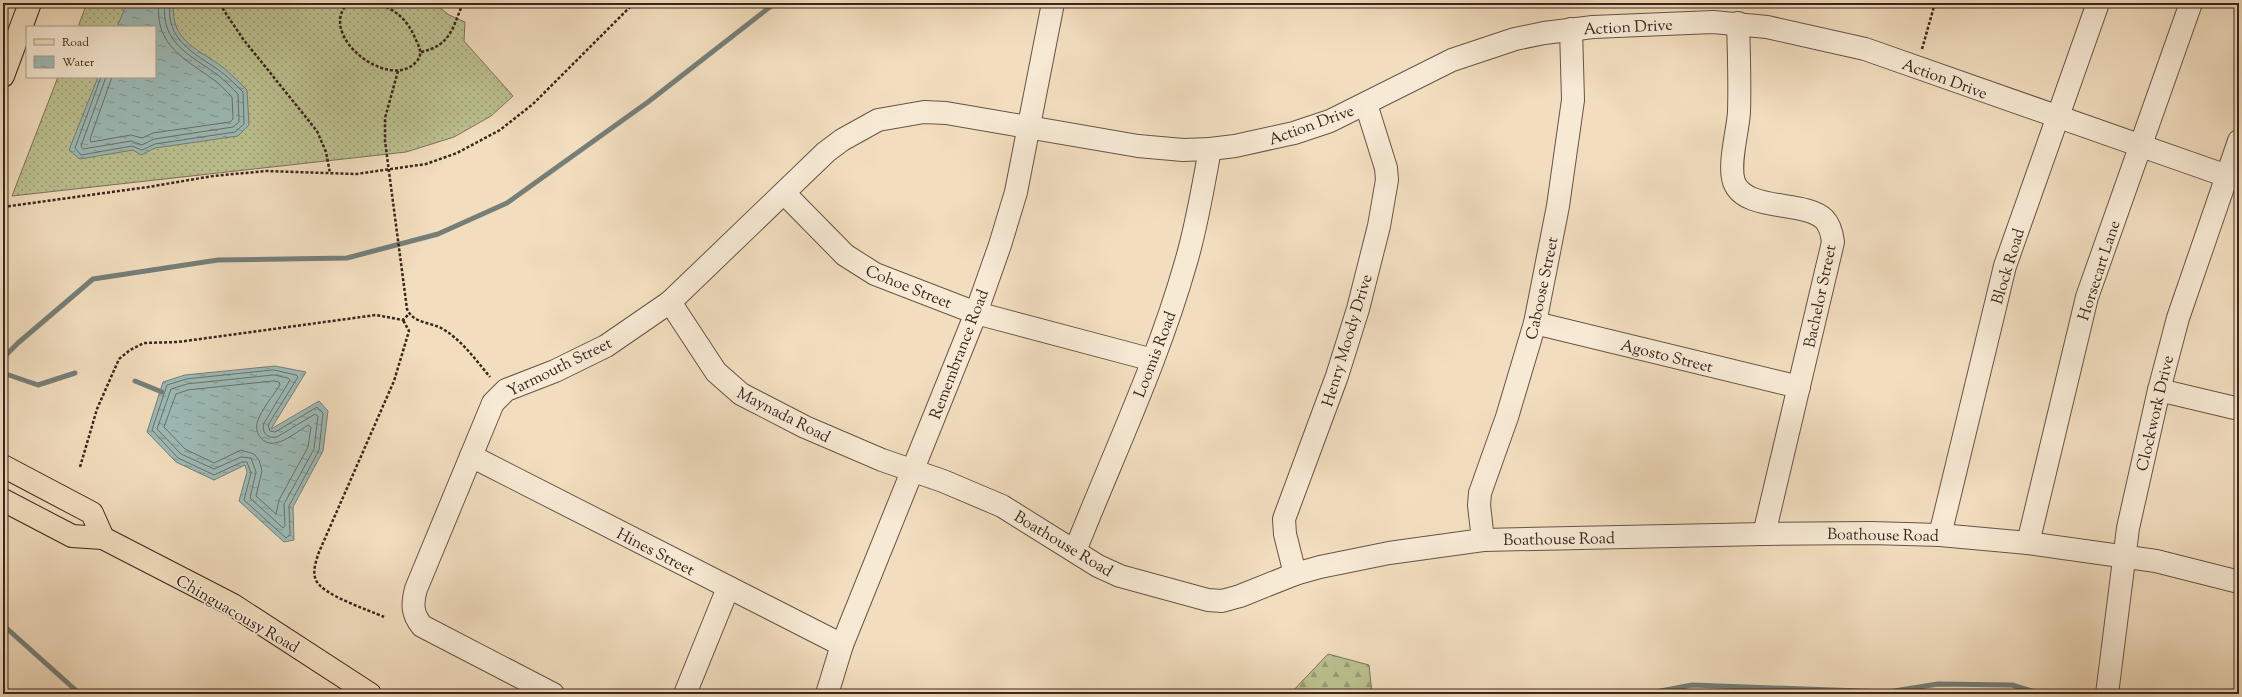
<svg xmlns="http://www.w3.org/2000/svg" width="2242" height="697" font-family="'Sorts Mill Goudy',serif">
  <style>
    .grass { fill: url(#grass-dots); stroke: #7b7357 }
    .forest { fill: url(#forest-firs); stroke: #7b7357 }
    .water { fill: url(#water-ripples); stroke: #757f79 }
    .lines { fill: none; stroke-linecap: round; stroke-linejoin: round }
    .shore { stroke: #6b706a; stroke-width: 1 }
    .stream { stroke: #757f79; stroke-width: 5 }
    .minor-casing { stroke: #685346; stroke-width: 24 }
    .major-casing { stroke: #3a251d; stroke-width: 24 }
    .path { stroke: #3a251d; stroke-width: 2.5; stroke-dasharray: 3 2; stroke-linecap: butt }
    .minor { stroke: #f7ead5; stroke-width: 22 }
    .major { stroke: #f2debf; stroke-width: 22 }
    .labels { text-anchor: middle; stroke-width: 3.5; stroke-linejoin: round; paint-order: stroke }
    .street-label { font-size: 16px; fill: #3a251d; stroke: #f7ead5 }
  </style>
  <defs>
    <pattern id="grass-dots" width="8" height="8" patternUnits="userSpaceOnUse"><rect width="8" height="8" fill="#bcc191"/><path d="M2 2h.1M6 6h.1" fill="none" stroke="#9a9d76" stroke-width="1.8" stroke-linecap="round"/></pattern>
    <pattern id="forest-firs" width="22" height="20" patternUnits="userSpaceOnUse"><rect width="22" height="20" fill="#bcc191"/><path d="M5 1l3.5 6h-7zM16 11l3.5 6h-7z" fill="#9a9d76"/></pattern>
    <pattern id="water-ripples" width="26" height="14" patternUnits="userSpaceOnUse"><rect width="26" height="14" fill="#9cbbb7"/><path d="M2 4q2-2 4 0t4 0M15 11q2-2 4 0t4 0" fill="none" stroke="#809894"/></pattern>
  </defs>
  <rect width="100%" height="100%" fill="#f2debf"/>
  <filter id="stains"><feTurbulence type="fractalNoise" baseFrequency=".005" numOctaves="4"/><feColorMatrix values="0 0 0 0 .2 0 0 0 0 .09 0 0 0 0 .02 0 0 0 .5 -.17"/></filter>
  <radialGradient id="worn" r=".72"><stop offset=".6" stop-color="#630" stop-opacity="0"/><stop offset="1" stop-color="#630" stop-opacity=".3"/></radialGradient>
  <!-- grass -->
  <path class="grass" d="M87 3H434L449 15 465 22 464 41 513 96 491 116 454 137 406 152 12 196 58 77H155V27H78Z"/>
  <!-- forest -->
  <path class="forest" d="M1328 654 1369 665 1372 694H1290Z"/>
  <!-- water -->
  <g class="water">
    <path d="M127 3H174C169 42 200 49 225 69 233 76 240 83 247 90L249 125 238 136 155 148 141 155 133 150 80 159 69 150 98 77H155V27H117Z"/>
    <path d="M275 366 306 372 271 429 319 401 328 411 323 451 293 507 294 540 284 542 239 501 247 472 245 465 214 480 176 462 147 432 163 382 185 375Z"/>
  </g>
  <g class="lines">
    <!-- shore -->
    <g class="shore">
      <path d="M101 77 75 148 81 155 132 146 142 150 155 144 235 132 244 124 243 92C236 85 228 77 220 71 194 53 165 40 170 3"/>
      <path d="M106 77 81 146 83 149 131 141 142 145 154 139 233 127 239 122 238 94C232 88 225 81 218 75 190 55 160 43 165 3"/>
      <path d="M112 77 90 139 91 142 131 135 142 138 153 133 230 122 233 119 232 97C226 91 221 85 214 80 185 59 154 45 159 3"/>
      <path d="M274 370 296 375 298 377 268 425 270 431 275 432 317 407 323 413 319 450 289 506 290 535 286 538 244 500 251 473 247 462H242L214 475 178 458 152 430 167 385 186 379Z"/>
      <path d="M274 375 288 378 290 380 264 423C261 432 267 439 277 437L315 414 318 416 314 449 284 504 285 526 283 528 250 498 256 472 251 458 241 457 214 469 181 454 157 429 171 389 187 384Z"/>
      <path d="M274 381 279 382 280 385C272 397 261 410 257 423 256 428 257 434 261 438 273 453 296 432 308 425L311 427 308 447 279 500 276 514 256 496 262 471 259 460 254 454 241 450 214 463 185 449 164 427 176 394 188 390Z"/>
    </g>
    <!-- stream -->
    <g class="stream">
      <path d="M3 358 18 343 93 279 218 260 347 258 438 234 507 203 648 102 775 3"/>
      <path d="M3 373 38 385 75 373"/>
      <path d="M135 381 162 392"/>
      <path d="M3 625 80 694"/>
      <path d="M1645 694 1692 685 1888 692 1938 684 2012 685 2042 694"/>
    </g>
    <defs>
      <g id="minor">
        <path d="M1738 23C1739 53 1740 82 1739 112 1738 131 1728 164 1734 182 1745 212 1804 200 1824 219 1830 225 1832 234 1833 242L1764 534"/>
        <path d="M784 193 845 255 875 274 976 313 1153 360"/>
        <path d="M670 302 716 372 741 394 805 427 882 460 943 481 1002 506 1098 566 1120 576 1208 600 1222 601 1240 596 1295 574 1320 567 1389 553 1483 540 1764 534 1871 533 1940 535 2028 543 2156 561 2239 582"/>
        <path d="M1535 323 1799 387"/>
        <path d="M2159 390 2239 409"/>
        <path d="M471 456 842 645"/>
        <path d="M1940 535 2005 266 2098 3"/>
        <path d="M1483 540 1479 505 1480 493 1507 417 1535 323 1558 206 1573 100 1571 29"/>
        <path d="M2028 543 2087 297 2191 3"/>
        <path d="M1075 551C1113 455 1158 361 1186 262 1197 225 1203 187 1210 149"/>
        <path d="M1295 574 1285 534 1284 519 1337 376 1358 309 1379 226 1387 180 1386 168 1366 104"/>
        <path d="M553 694 422 626C412 614 412 604 416 589L493 403 506 390 555 371 606 346 670 302 826 152 842 140 878 120 924 112 946 113 1138 146 1183 150 1210 149 1235 146 1294 133 1330 121 1452 60 1515 39 1544 33 1593 27 1713 22 1767 27 1865 49 2227 176"/>
        <path d="M685 694 728 588"/>
        <path d="M827 694 842 645 976 313 1000 245 1016 192 1053 3"/>
        <path d="M2107 694 2128 528 2159 390 2178 318 2239 141"/>
      </g>
      <g id="major">
        <path d="M3 76 30 3"/>
        <path d="M3 466 92 513 103 538"/>
        <path d="M3 500 72 536 103 538 233 605 370 694"/>
      </g>
    </defs>
    <!-- minor casing -->
    <use href="#minor" class="minor-casing"/>
    <!-- major casing -->
    <use href="#major" class="major-casing"/>
    <!-- path -->
    <g class="path">
      <path d="M222 3 223 9 243 39 317 131 326 152 330 173"/>
      <path d="M348 3C316 35 389 92 416 62 423 55 420 48 416 40 407 19 398 12 378 3"/>
      <path d="M1922 49 1935 3"/>
      <path d="M421 52C451 45 452 29 463 3"/>
      <path d="M398 71 385 118V141L407 309C413 323 429 322 441 328 461 339 475 359 490 377"/>
      <path d="M3 207 148 187 213 176 266 171 356 174 426 164 457 153 500 130 533 104 634 3"/>
      <path d="M80 467 97 409 119 359 130 350 144 343 178 342 376 315 403 320 409 314"/>
      <path d="M384 617C369 610 322 595 316 580 312 572 316 561 319 552L394 381 409 331 403 320"/>
    </g>
    <!-- minor -->
    <use href="#minor" class="minor"/>
    <!-- major -->
    <use href="#major" class="major"/>
  </g>
  <g class="labels">
    <!-- street labels -->
    <g class="street-label">
      <text transform="translate(1628 26) rotate(-3)" y="6">Action Drive</text>
      <text transform="translate(1945 78) rotate(20)" y="6">Action Drive</text>
      <text transform="translate(1311 124) rotate(-20)" y="6">Action Drive</text>
      <text transform="translate(2007 266) rotate(-73)" y="6">Block Road</text>
      <text transform="translate(2098 270) rotate(-72)" y="6">Horsecart Lane</text>
      <text transform="translate(909 286) rotate(22)" y="6">Cohoe Street</text>
      <text transform="translate(1541 288) rotate(-78)" y="6">Caboose Street</text>
      <text transform="translate(1819 296) rotate(-78)" y="6">Bachelor Street</text>
      <text transform="translate(1346 340) rotate(-73)" y="6">Henry Moody Drive</text>
      <text transform="translate(958 354) rotate(-69)" y="6">Remembrance Road</text>
      <text transform="translate(1154 354) rotate(-69)" y="6">Loomis Road</text>
      <text transform="translate(1667 355) rotate(14)" y="6">Agosto Street</text>
      <text transform="translate(559 366) rotate(-26)" y="6">Yarmouth Street</text>
      <text transform="translate(2154 413) rotate(-77)" y="6">Clockwork Drive</text>
      <text transform="translate(784 414) rotate(27)" y="6">Maynada Road</text>
      <text transform="translate(1883 534) rotate(1)" y="6">Boathouse Road</text>
      <text transform="translate(1559 538) rotate(-1)" y="6">Boathouse Road</text>
      <text transform="translate(1064 543) rotate(31)" y="6">Boathouse Road</text>
      <text transform="translate(656 551) rotate(27)" y="6">Hines Street</text>
      <text transform="translate(238 613) rotate(30)" y="6">Chinguacousy Road</text>
    </g>
  </g>
  <!-- margin -->
  <rect width="2242" height="697" fill="none" stroke="#f2debf" stroke-width="16"/>
  <rect x="4" y="4" width="2234" height="689" fill="none" stroke="#3a251d" stroke-width="2"/>
  <rect x="8" y="8" width="2226" height="681" fill="none" stroke="#3a251d"/>
  <!-- legend -->
  <rect x="26" y="26" width="130" height="52" fill="#f7ead5" stroke="#ab9b8b"/>
  <rect x="34" y="39" width="20" height="6" fill="#f2debf" stroke="#ab9b8b"/>
  <text x="62" y="46" font-size="12" fill="#3a251d">Road</text>
  <rect x="34" y="56" width="20" height="12" fill="url(#water-ripples)" stroke="#ab9b8b"/>
  <text x="62" y="66" font-size="12" fill="#3a251d">Water</text>
  <rect width="100%" height="100%" filter="url(#stains)"/>
  <rect width="100%" height="100%" fill="url(#worn)"/>
</svg>
